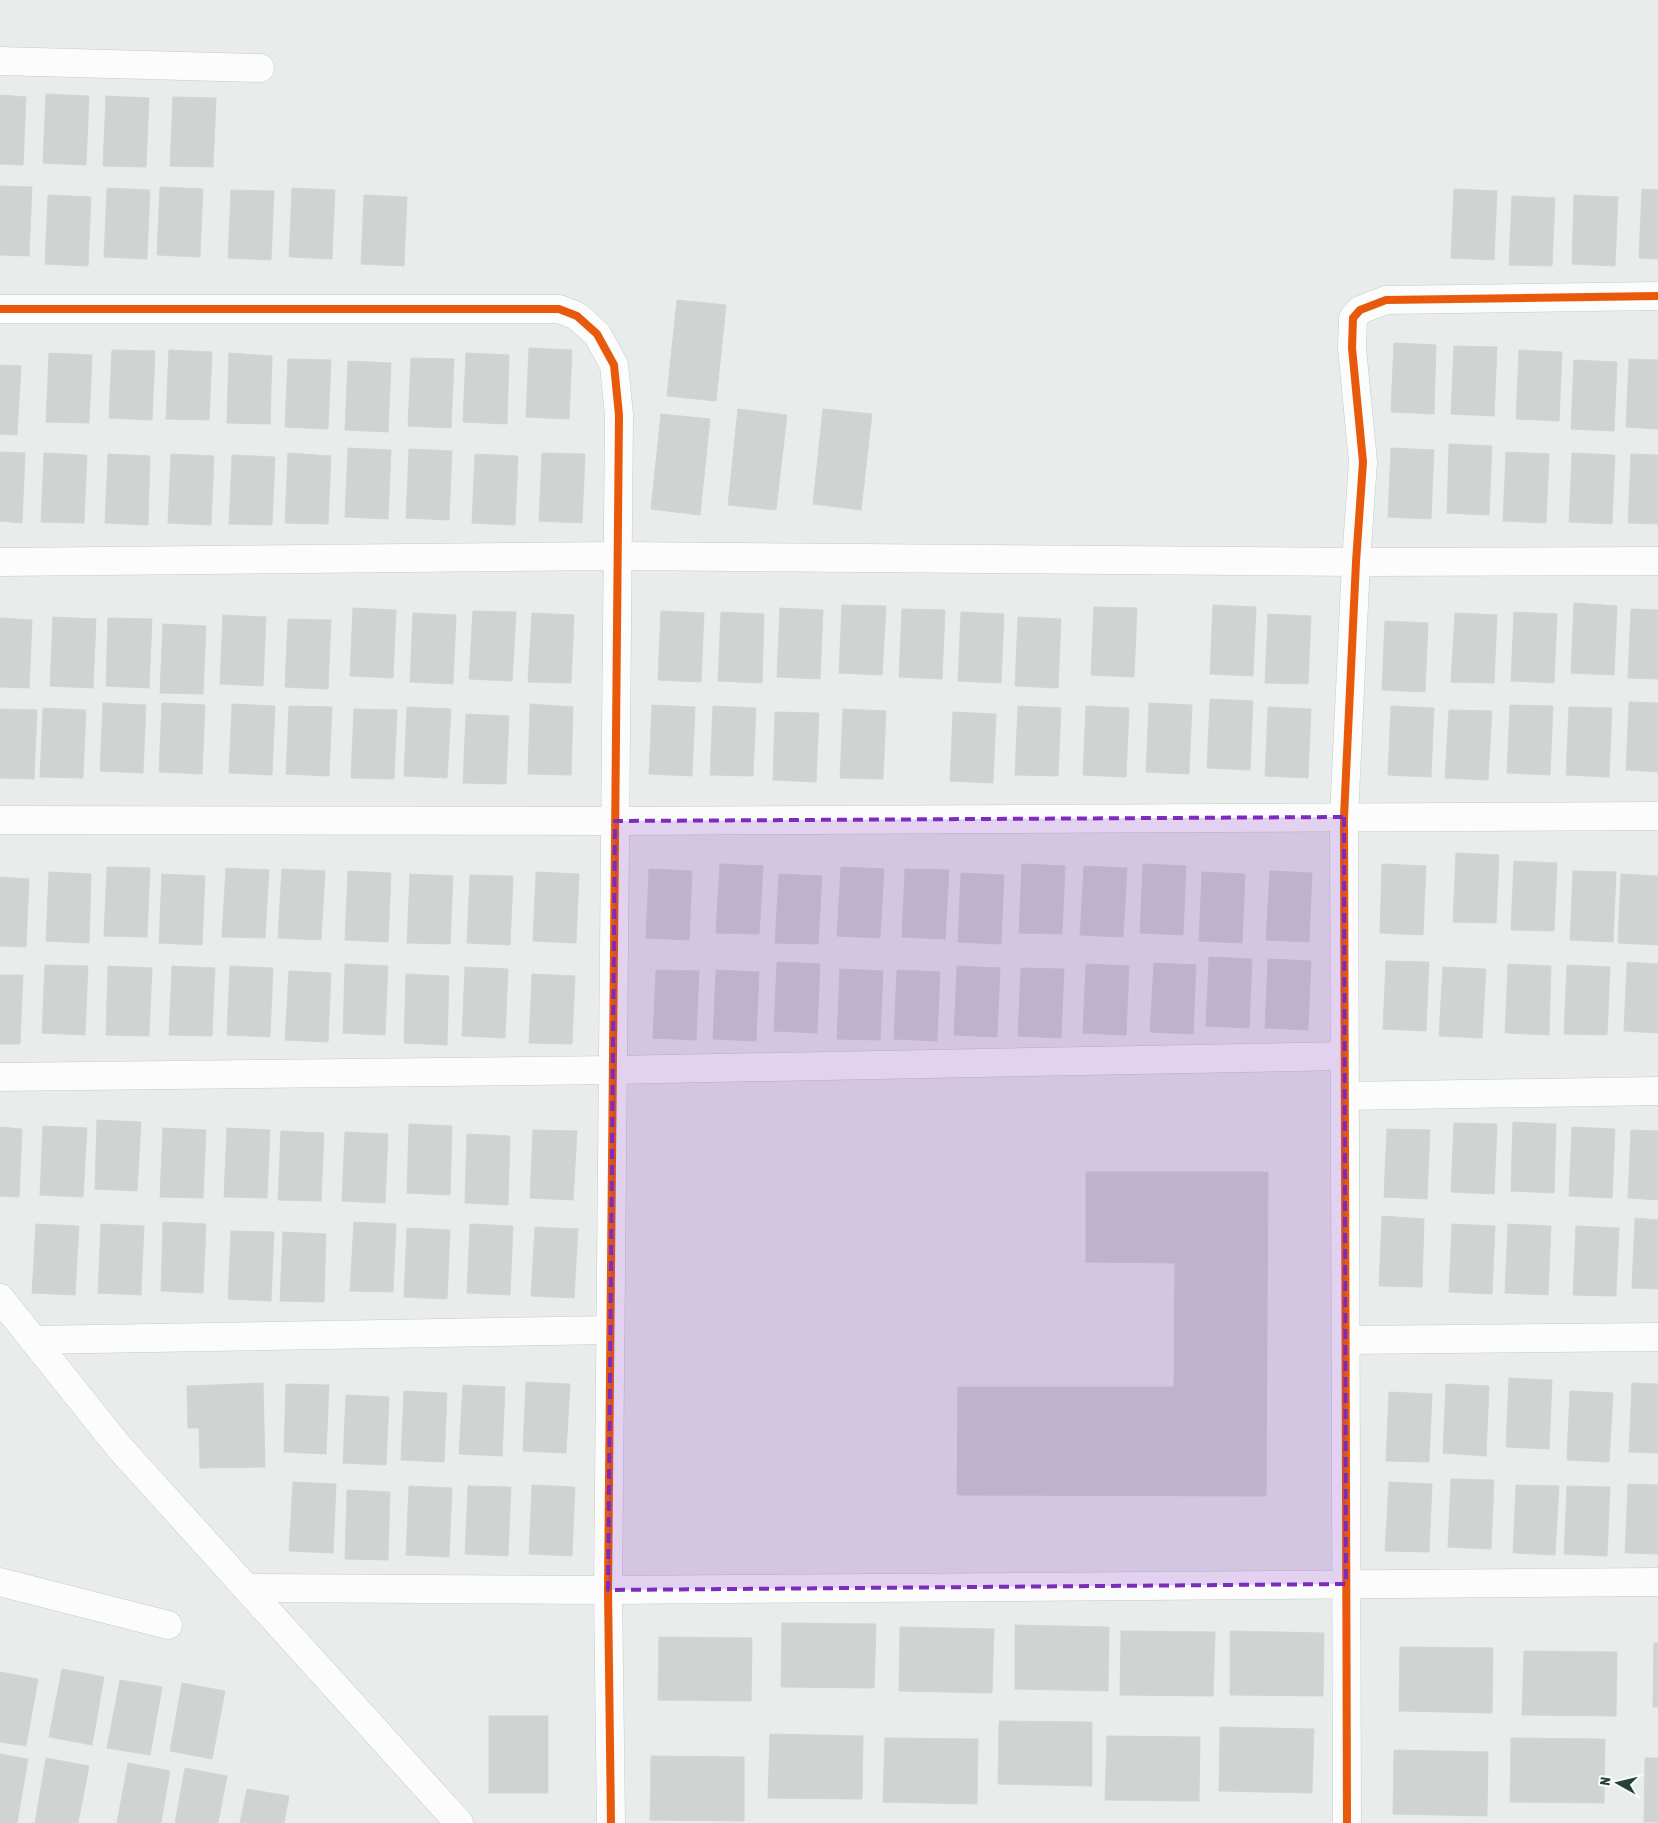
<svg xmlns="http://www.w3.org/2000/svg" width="1658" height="1823" font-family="'Asap Condensed',sans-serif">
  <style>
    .building { fill: #cfd4d2; stroke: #d1d6d4 }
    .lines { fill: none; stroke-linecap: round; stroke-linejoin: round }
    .street-casing { stroke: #c5cac8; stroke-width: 29 }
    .street { stroke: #fcfcfc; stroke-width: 28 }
    .cycleway-casing { stroke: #f7fbf9; stroke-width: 11 }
    .cycleway { stroke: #e8590c; stroke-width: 8 }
    .marked { fill: #7b2cbf; fill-opacity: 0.2; stroke: #7b2cbf; stroke-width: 4; stroke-dasharray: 10 6; stroke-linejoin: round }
  </style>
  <rect width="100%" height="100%" fill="#e8edeb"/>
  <!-- building -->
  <g class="building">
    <path d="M46 94 89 96 86 165 43 163Z"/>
    <path d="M0 95 26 97 23 165 0 164Z"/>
    <path d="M106 96 149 98 146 167 103 166Z"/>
    <path d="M173 97 216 98 213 167 170 166Z"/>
    <path d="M0 186 32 187 29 256 0 255Z"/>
    <path d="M160 187 203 189 200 257 157 255Z"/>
    <path d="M107 188 150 190 147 259 104 257Z"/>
    <path d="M292 188 335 190 332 259 289 257Z"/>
    <path d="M1454 189 1497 191 1494 260 1451 258Z"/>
    <path d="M1642 189 1658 190V259L1639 258Z"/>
    <path d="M231 190 274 191 271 260 228 258Z"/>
    <path d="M48 195 91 197 88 266 45 264Z"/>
    <path d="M364 195 407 197 404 266 361 264Z"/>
    <path d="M1574 195 1618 197 1615 266 1572 264Z"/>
    <path d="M1512 196 1555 198 1552 266 1509 265Z"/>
    <path d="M677 300 726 305 716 401 667 396Z"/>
    <path d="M1394 343 1436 345 1434 414 1391 412Z"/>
    <path d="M1454 346 1497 347 1494 416 1451 414Z"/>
    <path d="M529 348 572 350 569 419 526 417Z"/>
    <path d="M112 350 155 351 152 420 109 418Z"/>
    <path d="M169 350 212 352 209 420 166 419Z"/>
    <path d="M1519 350 1562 352 1559 421 1516 419Z"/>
    <path d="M49 353 92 355 89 423 46 422Z"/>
    <path d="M229 353 272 356 270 424 227 423Z"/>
    <path d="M466 353 509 355 507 424 463 422Z"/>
    <path d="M411 358 454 359 451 428 408 426Z"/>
    <path d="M288 359 331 360 328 429 285 427Z"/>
    <path d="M1629 359 1658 360V429L1626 427Z"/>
    <path d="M1574 360 1617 362 1614 431 1571 429Z"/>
    <path d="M348 361 391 363 388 432 345 430Z"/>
    <path d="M0 365 21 366 17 435 0 434Z"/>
    <path d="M738 409 787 415 776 510 728 505Z"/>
    <path d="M823 409 872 414 861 510 813 504Z"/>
    <path d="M661 414 710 419 700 515 651 509Z"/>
    <path d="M1449 444 1492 446 1489 515 1447 513Z"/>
    <path d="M348 448 391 450 388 519 345 517Z"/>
    <path d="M1391 448 1434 450 1431 519 1388 517Z"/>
    <path d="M409 449 452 451 449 520 406 518Z"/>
    <path d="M0 452 25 453 22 523 0 521Z"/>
    <path d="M1506 452 1549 454 1546 523 1503 521Z"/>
    <path d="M44 453 87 455 84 523 41 522Z"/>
    <path d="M288 453 331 456 328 524 285 523Z"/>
    <path d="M542 453 585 454 582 523 539 521Z"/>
    <path d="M1572 453 1615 455 1612 524 1569 522Z"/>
    <path d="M108 454 150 456 148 525 105 523Z"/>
    <path d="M171 454 214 456 211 525 168 523Z"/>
    <path d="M475 454 518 456 515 525 472 523Z"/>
    <path d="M1631 454 1658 455V524L1628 523Z"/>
    <path d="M232 455 275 457 272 525 229 524Z"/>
    <path d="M1574 603 1617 606 1614 675 1571 673Z"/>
    <path d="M842 605 886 606 882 675 839 673Z"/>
    <path d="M1213 605 1256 607 1253 676 1210 674Z"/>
    <path d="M1094 607 1137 608 1134 677 1091 675Z"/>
    <path d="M353 608 396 610 393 678 350 676Z"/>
    <path d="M780 608 823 610 820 679 777 677Z"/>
    <path d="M902 609 945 610 942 679 899 677Z"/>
    <path d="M1631 609 1658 610V679L1628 678Z"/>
    <path d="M473 611 516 612 512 681 469 679Z"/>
    <path d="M661 611 704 613 701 682 658 680Z"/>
    <path d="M721 612 764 614 762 683 718 681Z"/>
    <path d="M961 612 1004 614 1001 683 958 681Z"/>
    <path d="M1514 612 1557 614 1554 683 1511 681Z"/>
    <path d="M413 613 456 615 453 684 410 682Z"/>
    <path d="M532 613 574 615 571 683 528 682Z"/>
    <path d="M1455 613 1497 615 1494 683 1451 682Z"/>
    <path d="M1268 614 1311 616 1308 684 1265 683Z"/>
    <path d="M223 615 266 617 263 686 220 684Z"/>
    <path d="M53 617 96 619 93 688 50 686Z"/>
    <path d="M1018 617 1061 619 1058 688 1015 686Z"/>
    <path d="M0 618 32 620 29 688 0 687Z"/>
    <path d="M108 618 152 619 149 688 106 686Z"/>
    <path d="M288 619 331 620 328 689 285 687Z"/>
    <path d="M1385 621 1428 623 1425 692 1382 690Z"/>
    <path d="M163 624 206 626 203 694 160 693Z"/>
    <path d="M1210 699 1253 701 1250 770 1207 768Z"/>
    <path d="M1629 702 1658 703V772L1626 770Z"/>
    <path d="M103 703 146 705 143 773 100 771Z"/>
    <path d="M162 703 205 705 202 774 159 772Z"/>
    <path d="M1149 703 1192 705 1189 774 1146 772Z"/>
    <path d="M232 704 275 706 272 775 229 773Z"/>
    <path d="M530 704 573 707 571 775 528 774Z"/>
    <path d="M652 705 695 707 692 776 649 774Z"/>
    <path d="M1510 705 1553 706 1550 775 1507 773Z"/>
    <path d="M289 706 332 707 329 776 286 774Z"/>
    <path d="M713 706 756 708 753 776 710 775Z"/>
    <path d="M1018 706 1061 708 1058 776 1015 775Z"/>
    <path d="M1086 706 1129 708 1126 777 1083 775Z"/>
    <path d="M1391 706 1434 708 1431 777 1388 775Z"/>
    <path d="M407 707 451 709 447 778 404 776Z"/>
    <path d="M1268 707 1311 709 1308 778 1265 776Z"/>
    <path d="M1569 707 1612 708 1609 777 1566 775Z"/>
    <path d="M43 708 86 710 83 778 40 777Z"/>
    <path d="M0 709 37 710 34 779 0 778Z"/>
    <path d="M354 709 397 710 394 779 351 778Z"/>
    <path d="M843 709 886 711 883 779 840 778Z"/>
    <path d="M1449 710 1492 711 1488 780 1445 778Z"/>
    <path d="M775 712 819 713 816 782 773 780Z"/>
    <path d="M953 712 996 714 993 783 950 781Z"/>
    <path d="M466 714 509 716 506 784 463 783Z"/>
    <path d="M1456 853 1499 855 1496 923 1453 922Z"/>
    <path d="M1514 861 1557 863 1554 931 1511 930Z"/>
    <path d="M720 864 763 866 759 934 716 933Z"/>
    <path d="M1022 864 1065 866 1062 934 1019 933Z"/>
    <path d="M1143 864 1186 866 1183 935 1140 933Z"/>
    <path d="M1382 864 1426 866 1423 935 1380 933Z"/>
    <path d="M1084 866 1127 868 1123 937 1080 935Z"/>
    <path d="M107 867 150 868 147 937 104 936Z"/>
    <path d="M841 867 884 869 880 938 837 936Z"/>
    <path d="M226 868 269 870 265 938 222 937Z"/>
    <path d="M282 869 325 871 321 940 278 938Z"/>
    <path d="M649 869 692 871 689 940 646 938Z"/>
    <path d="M905 869 949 870 945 939 902 937Z"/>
    <path d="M348 871 391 873 388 942 345 940Z"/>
    <path d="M1270 871 1312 873 1309 942 1266 940Z"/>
    <path d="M1573 871 1616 872 1613 942 1570 940Z"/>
    <path d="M49 872 91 874 89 943 46 941Z"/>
    <path d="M536 872 579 874 576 943 533 941Z"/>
    <path d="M1202 872 1245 874 1242 943 1199 941Z"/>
    <path d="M961 873 1004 875 1001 944 958 942Z"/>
    <path d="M162 874 205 876 202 945 159 943Z"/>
    <path d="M410 874 453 876 450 944 407 943Z"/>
    <path d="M779 874 822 876 818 944 775 943Z"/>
    <path d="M1621 874 1658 876V945L1618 943Z"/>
    <path d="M470 875 513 876 510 945 467 943Z"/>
    <path d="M0 877 29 879 26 947 0 946Z"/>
    <path d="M1209 957 1252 959 1249 1028 1206 1026Z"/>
    <path d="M1268 959 1311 961 1308 1030 1265 1028Z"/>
    <path d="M1386 961 1429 962 1426 1031 1383 1029Z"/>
    <path d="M777 962 820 964 817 1033 774 1031Z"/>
    <path d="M1627 962 1658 964V1033L1624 1031Z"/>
    <path d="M1154 963 1196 965 1193 1034 1150 1032Z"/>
    <path d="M345 964 388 966 385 1035 343 1033Z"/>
    <path d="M1086 964 1129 966 1126 1035 1083 1033Z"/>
    <path d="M1508 964 1551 966 1549 1035 1505 1033Z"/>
    <path d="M45 965 88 966 85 1035 42 1033Z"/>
    <path d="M1567 965 1610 967 1607 1035 1564 1034Z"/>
    <path d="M108 966 152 968 149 1036 106 1035Z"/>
    <path d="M172 966 215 968 212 1036 169 1035Z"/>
    <path d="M230 966 273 968 270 1037 227 1035Z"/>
    <path d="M957 966 1000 968 997 1037 954 1035Z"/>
    <path d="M465 967 508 969 505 1038 462 1036Z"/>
    <path d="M1443 967 1486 969 1482 1038 1439 1036Z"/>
    <path d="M1021 968 1064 969 1061 1038 1018 1036Z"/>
    <path d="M840 969 883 971 880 1040 837 1039Z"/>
    <path d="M656 970 699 971 696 1040 653 1038Z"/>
    <path d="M716 970 759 972 756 1041 713 1039Z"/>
    <path d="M897 970 940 972 937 1041 894 1039Z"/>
    <path d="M289 971 331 973 328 1042 285 1040Z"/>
    <path d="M406 974 449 976 447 1045 404 1043Z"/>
    <path d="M532 974 575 976 572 1044 529 1043Z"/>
    <path d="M0 975H23L20 1044H0Z"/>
    <path d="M97 1120 141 1122 137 1191 95 1189Z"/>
    <path d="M1513 1122 1556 1124 1554 1193 1511 1191Z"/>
    <path d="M1454 1123 1497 1124 1494 1194 1451 1192Z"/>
    <path d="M409 1124 452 1126 450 1195 407 1193Z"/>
    <path d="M43 1126 87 1128 83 1197 40 1195Z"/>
    <path d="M0 1127 22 1129 19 1197 0 1196Z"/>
    <path d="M1572 1127 1615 1129 1612 1198 1569 1196Z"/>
    <path d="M163 1128 206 1130 203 1198 160 1197Z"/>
    <path d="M227 1128 270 1130 267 1198 224 1197Z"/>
    <path d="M1387 1129 1430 1130 1427 1199 1384 1197Z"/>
    <path d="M533 1130 577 1131 573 1200 530 1198Z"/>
    <path d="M1631 1130 1658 1131V1200L1628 1198Z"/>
    <path d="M281 1131 324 1133 321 1201 278 1200Z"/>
    <path d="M345 1132 388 1134 385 1203 342 1201Z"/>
    <path d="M467 1134 510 1136 508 1205 465 1203Z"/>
    <path d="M1086 1172H1268L1266 1496 957 1495 958 1387H1174L1175 1263 1086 1262Z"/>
    <path d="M1382 1216 1424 1219 1422 1287 1379 1286Z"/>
    <path d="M1635 1218 1658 1220V1289L1632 1288Z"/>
    <path d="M163 1222 206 1224 203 1293 161 1291Z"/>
    <path d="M354 1222 396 1224 393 1292 350 1291Z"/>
    <path d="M36 1224 79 1226 75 1295 32 1293Z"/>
    <path d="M101 1224 144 1226 141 1295 98 1293Z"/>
    <path d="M470 1224 513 1226 510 1295 467 1293Z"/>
    <path d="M1452 1224 1495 1226 1492 1294 1449 1292Z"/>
    <path d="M1508 1224 1551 1226 1548 1295 1505 1293Z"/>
    <path d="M1576 1226 1619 1228 1616 1296 1573 1295Z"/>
    <path d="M535 1227 578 1229 574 1298 531 1296Z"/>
    <path d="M407 1228 450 1230 447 1299 404 1297Z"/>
    <path d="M231 1231 274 1232 271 1301 228 1299Z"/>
    <path d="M283 1232 326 1234 324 1302 280 1301Z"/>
    <path d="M1509 1378 1552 1380 1549 1449 1506 1447Z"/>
    <path d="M526 1382 570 1384 566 1453 523 1451Z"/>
    <path d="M263 1383 265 1467 200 1468 199 1428H188L187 1386Z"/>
    <path d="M1632 1383 1658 1384V1453L1629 1452Z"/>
    <path d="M286 1384 329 1385 326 1454 284 1452Z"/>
    <path d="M1446 1384 1489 1386 1486 1456 1443 1453Z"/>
    <path d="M463 1385 505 1387 502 1456 459 1454Z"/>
    <path d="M404 1391 447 1393 444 1462 401 1460Z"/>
    <path d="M1570 1391 1613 1393 1609 1462 1567 1460Z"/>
    <path d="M1389 1392 1432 1394 1429 1462 1386 1461Z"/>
    <path d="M346 1395 389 1397 386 1465 343 1463Z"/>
    <path d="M1451 1479 1494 1480 1491 1549 1448 1547Z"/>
    <path d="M293 1482 336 1484 333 1553 289 1551Z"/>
    <path d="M1389 1482 1432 1484 1429 1552 1385 1551Z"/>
    <path d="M1628 1484 1658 1485V1554L1625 1553Z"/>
    <path d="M532 1485 575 1487 572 1556 529 1554Z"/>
    <path d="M1516 1485 1559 1486 1555 1555 1513 1553Z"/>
    <path d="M409 1486 452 1488 449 1557 406 1555Z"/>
    <path d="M468 1486 511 1487 508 1556 465 1554Z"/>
    <path d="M1567 1486 1610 1487 1607 1556 1564 1554Z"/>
    <path d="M347 1490 390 1492 388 1560 345 1559Z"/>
    <path d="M782 1623 876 1624 874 1688 781 1687Z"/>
    <path d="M1015 1625 1109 1627 1108 1691 1015 1689Z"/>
    <path d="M900 1627 994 1629 992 1693 899 1691Z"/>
    <path d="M1121 1631 1215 1632 1213 1696 1120 1695Z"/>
    <path d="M1230 1631 1324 1633 1323 1696 1230 1695Z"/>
    <path d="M659 1637 752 1638 751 1701 658 1700Z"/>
    <path d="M1654 1643H1658V1707H1653Z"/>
    <path d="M1400 1647 1493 1648 1492 1713 1399 1711Z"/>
    <path d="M1524 1651 1617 1652 1616 1716 1522 1715Z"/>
    <path d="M62 1669 104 1677 92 1745 49 1737Z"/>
    <path d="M0 1672 38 1679 26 1746 0 1742Z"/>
    <path d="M120 1680 162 1687 150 1755 107 1748Z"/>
    <path d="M182 1683 225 1691 212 1759 170 1751Z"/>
    <rect x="489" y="1716" width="59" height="77"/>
    <path d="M999 1721 1092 1722V1786L998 1784Z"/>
    <path d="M1220 1727 1314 1729 1312 1793 1219 1791Z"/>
    <path d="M770 1734 863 1736 862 1799 768 1798Z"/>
    <path d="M1107 1736 1200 1737 1199 1801 1105 1800Z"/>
    <path d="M885 1738 978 1739 977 1804 883 1802Z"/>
    <path d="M1511 1738 1605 1739 1604 1803 1510 1802Z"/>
    <path d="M1394 1750 1488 1752 1487 1816 1393 1814Z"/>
    <path d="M0 1754 28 1759 17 1823H0Z"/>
    <path d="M651 1756 744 1757V1821L650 1820Z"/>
    <path d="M46 1758 89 1766 78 1823H35Z"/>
    <path d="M1645 1758H1658V1822H1644Z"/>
    <path d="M128 1763 170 1771 161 1823H117Z"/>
    <path d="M185 1768 227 1776 218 1823H175Z"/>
    <path d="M247 1789 289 1796 284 1823H240Z"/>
  </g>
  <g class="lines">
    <defs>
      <g id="street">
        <path d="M0 61 260 68"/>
        <path d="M0 309H559L577 316 597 334 614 365 619 415 608 1590 611 1823"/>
        <path d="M0 562 618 556 1356 562 1658 561"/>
        <path d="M0 820 615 821 1658 816"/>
        <path d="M0 1077 613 1070 1345 1056"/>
        <path d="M1345 1096 1658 1091"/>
        <path d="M0 1298 119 1447 459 1823"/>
        <path d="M33 1340 610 1330"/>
        <path d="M1346 1340 1658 1337"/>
        <path d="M0 1582 168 1625"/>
        <path d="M246 1588 608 1590 1658 1582"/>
        <path d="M1347 1823 1344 817 1356 562 1363 462 1352 348 1353 318 1360 310 1386 300 1658 296"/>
      </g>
    </defs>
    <!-- street casing -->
    <use href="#street" class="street-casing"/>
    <!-- street -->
    <use href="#street" class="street"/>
    <defs>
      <g id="cycleway">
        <path d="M0 309H559L577 316 597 334 614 365 619 415 608 1590 611 1823"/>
        <path d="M1347 1823 1344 817 1356 562 1363 462 1352 348 1353 318 1360 310 1386 300 1658 296"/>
      </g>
    </defs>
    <!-- cycleway casing -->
    <use href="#cycleway" class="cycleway-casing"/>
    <!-- cycleway -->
    <use href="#cycleway" class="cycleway"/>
  </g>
  <!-- marked area -->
  <path class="marked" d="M1344 817 1346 1584 608 1590 615 821Z"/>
  <!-- north arrow -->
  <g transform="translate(1618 1783) rotate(278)" stroke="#f7fbf9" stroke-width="4" paint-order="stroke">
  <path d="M0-4L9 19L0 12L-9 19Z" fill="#24423a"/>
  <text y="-8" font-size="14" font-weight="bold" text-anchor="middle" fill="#24423a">N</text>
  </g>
</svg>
